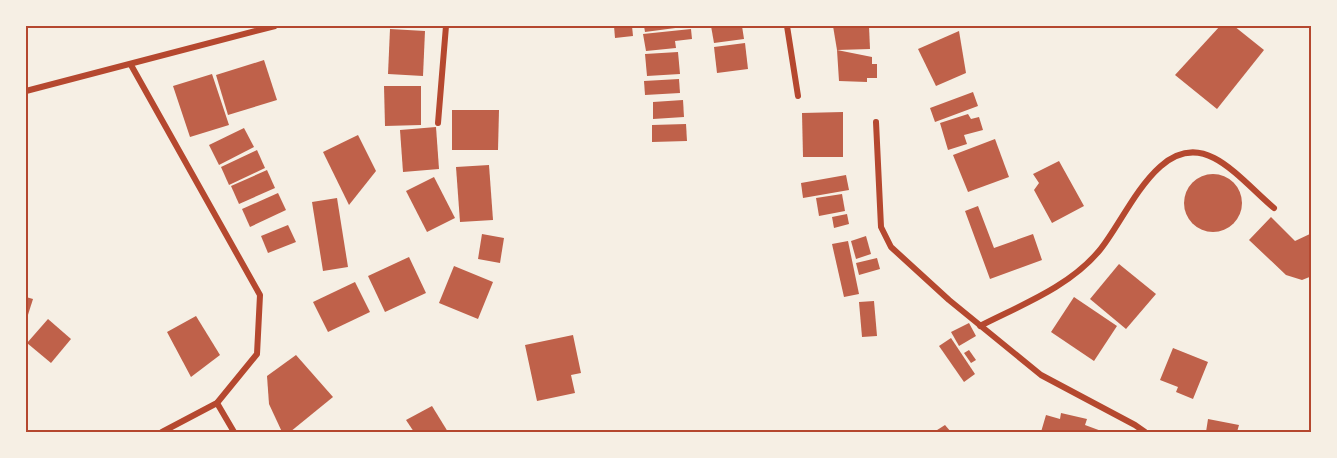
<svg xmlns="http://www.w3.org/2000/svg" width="1337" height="458" font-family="'Source Sans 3',sans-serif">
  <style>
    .building { fill: #bf614a }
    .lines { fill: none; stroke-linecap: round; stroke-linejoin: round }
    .minor { stroke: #b5482f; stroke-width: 6 }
    .neatline { fill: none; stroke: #b5482f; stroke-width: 2 }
  </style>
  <rect width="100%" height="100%" fill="#f6efe4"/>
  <!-- building -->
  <g class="building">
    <path d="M614 26H632L633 36 615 38Z"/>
    <path d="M644 26H683V27L645 32Z"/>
    <path d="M711 26H742L744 39 714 43Z"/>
    <path d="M833 26H869L870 49 837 50Z"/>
    <path d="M1220 26H1234L1264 50 1217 109 1175 75Z"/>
    <path d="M390 29 425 31 423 76 388 74Z"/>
    <path d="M691 29 692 39 675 41 676 48 646 51 643 34Z"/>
    <path d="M959 31 966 73 936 86 918 49Z"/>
    <path d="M745 43 748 69 717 73 714 47Z"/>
    <path d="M837 50 872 57V64H877V78H867V82L839 81Z"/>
    <path d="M678 52 680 74 647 76 645 54Z"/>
    <path d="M264 60 277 100 228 115 216 75Z"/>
    <path d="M212 74 229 125 190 137 173 86Z"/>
    <path d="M679 79 680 93 645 95 644 81Z"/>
    <path d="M384 86H421V125L385 126Z"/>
    <path d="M973 92 978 106 935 122 930 108Z"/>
    <path d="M683 100 684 117 653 119V102Z"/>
    <path d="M452 110H499L498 150H452Z"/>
    <path d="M843 112V157H803L802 113Z"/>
    <path d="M968 114 971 119 979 117 983 130 964 135 967 144 948 150 940 123Z"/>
    <path d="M686 124 687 141 652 142V125Z"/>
    <path d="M436 127 439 169 403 172 400 130Z"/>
    <path d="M244 128 254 147 219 165 209 145Z"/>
    <path d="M358 135 376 171 349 205 323 152Z"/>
    <path d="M995 139 1009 177 968 192 953 155Z"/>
    <path d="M257 150 265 168 229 185 221 167Z"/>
    <path d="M1059 161 1084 206 1052 223 1034 190 1039 183 1033 174Z"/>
    <path d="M489 165 493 220 460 222 456 167Z"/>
    <path d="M267 170 275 188 239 204 231 186Z"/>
    <circle cx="1213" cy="203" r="29"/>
    <path d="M846 175 849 190 803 198 801 183Z"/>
    <path d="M434 177 455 218 427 232 406 191Z"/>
    <path d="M278 193 286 210 250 227 242 209Z"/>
    <path d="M842 194 845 211 819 216 816 198Z"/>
    <path d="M337 198 348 267 323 271 312 202Z"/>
    <path d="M978 206 994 248 1033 234 1042 260 990 279 965 211Z"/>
    <path d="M847 214 849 224 834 228 832 217Z"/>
    <path d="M1271 217 1295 241 1312 233V276L1302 280 1286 275 1249 240Z"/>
    <path d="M288 225 296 242 268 253 261 236Z"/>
    <path d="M482 234 504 238 500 263 478 259Z"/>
    <path d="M866 236 871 254 856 259 851 241Z"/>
    <path d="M848 241 859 294 844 297 832 244Z"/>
    <path d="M409 257 426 293 385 312 368 276Z"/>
    <path d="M877 258 880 269 859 275 856 263Z"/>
    <path d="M1119 264 1156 294 1126 329 1090 299Z"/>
    <path d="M454 266 493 282 478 319 439 303Z"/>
    <path d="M355 282 370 312 328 332 313 302Z"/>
    <path d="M26 297 33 299 26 321Z"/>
    <path d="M1074 297 1117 326 1094 361 1051 332Z"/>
    <path d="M874 301 877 336 862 337 859 302Z"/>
    <path d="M196 316 220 355 191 377 167 332Z"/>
    <path d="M48 319 71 339 51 363 27 343Z"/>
    <path d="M969 323 976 336 959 346 951 332Z"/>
    <path d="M573 335 581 373 571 375 575 393 537 401 525 345Z"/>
    <path d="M951 338 975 374 964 382 939 346Z"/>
    <path d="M1173 348 1208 362 1193 399 1176 392 1178 387 1160 380Z"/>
    <path d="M969 350 976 360 971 363 964 353Z"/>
    <path d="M296 355 333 397 290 432H282L269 404 267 376Z"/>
    <path d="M432 406 448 432H414L406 420Z"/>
    <path d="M1061 413 1087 419 1085 425 1104 432H1041L1046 415 1060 419Z"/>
    <path d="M1208 419 1239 425 1237 432H1206Z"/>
    <path d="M945 425 951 432H934Z"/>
  </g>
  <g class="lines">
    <!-- minor -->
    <g class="minor">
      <path d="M787 26 798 96"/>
      <path d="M131 65 260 295 257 354 217 403 162 432"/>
      <path d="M26 91 275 26"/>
      <path d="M876 122 881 227 891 247 949 300 1041 375 1135 425 1145 432"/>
      <path d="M438 123 446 26"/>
      <path d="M980 326C1021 305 1069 287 1099 251 1127 218 1159 129 1214 158 1234 168 1256 193 1274 208"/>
      <path d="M217 403 234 432"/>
    </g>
  </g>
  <!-- border -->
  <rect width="1337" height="458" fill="none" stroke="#f6efe4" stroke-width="54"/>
  <rect x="27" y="27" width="1283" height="404" class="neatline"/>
</svg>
